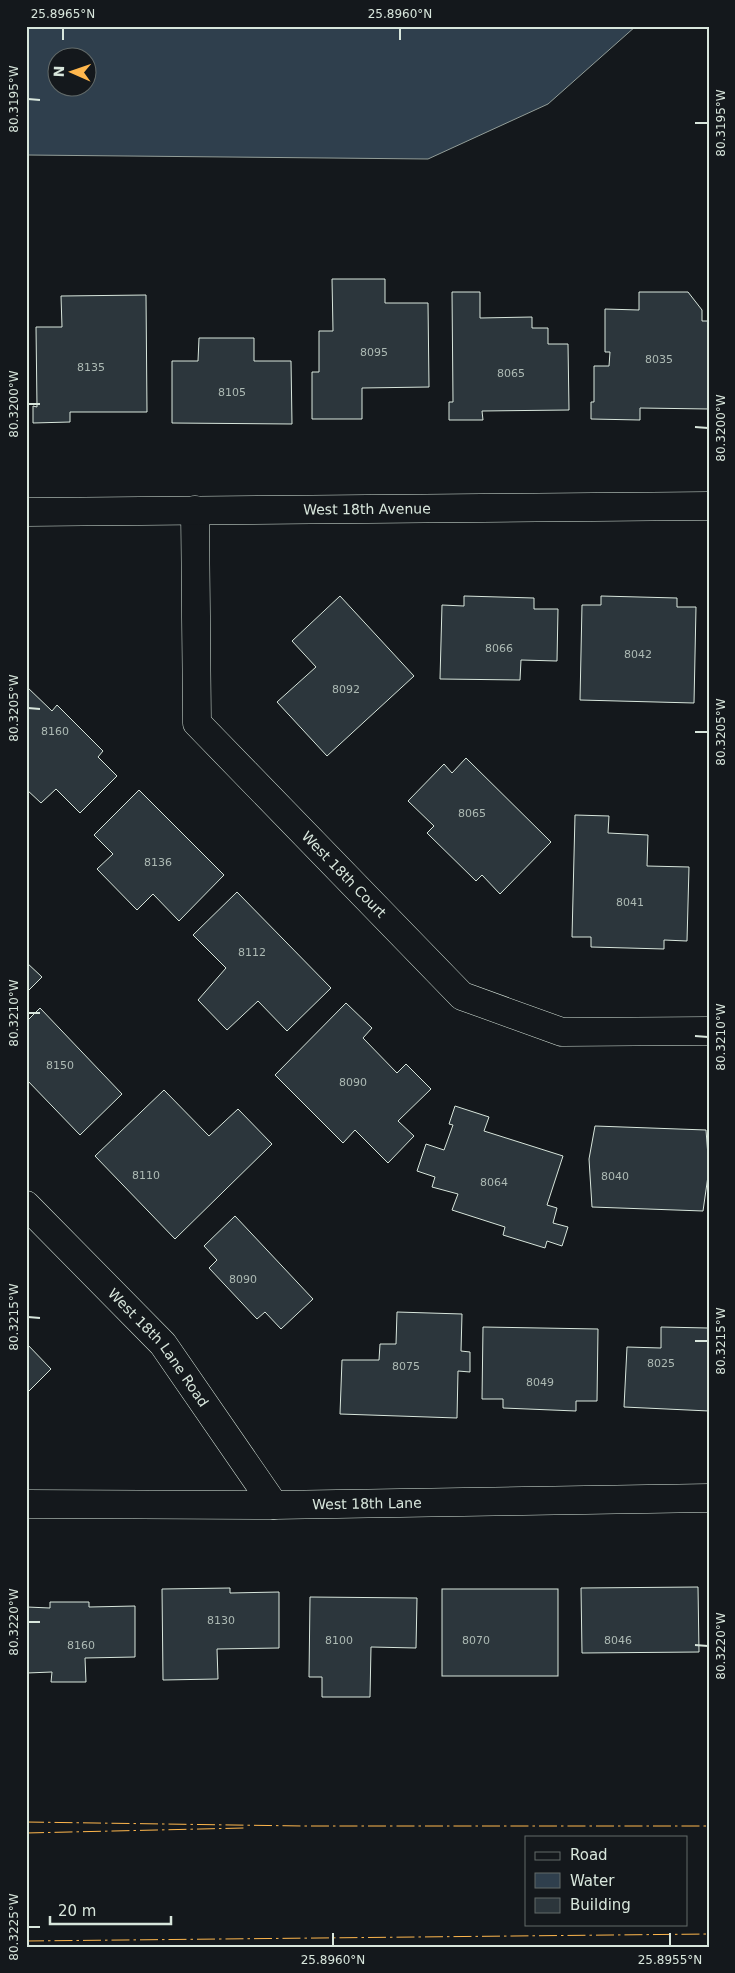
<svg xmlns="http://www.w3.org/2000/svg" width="735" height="1973" font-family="'DejaVu Sans',sans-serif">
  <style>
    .water { fill: #2f3f4d; stroke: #939e99; fill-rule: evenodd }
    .building { fill: #2c363c; stroke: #d8e6dc }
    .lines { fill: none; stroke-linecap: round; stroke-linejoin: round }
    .street-casing { stroke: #d8e6dc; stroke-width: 29 }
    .street { stroke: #14181c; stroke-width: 28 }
    .power { stroke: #ffb74d; stroke-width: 1; stroke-dasharray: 18 4 2.5 4; stroke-linecap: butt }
    .ticks { fill: none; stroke: #d8e6dc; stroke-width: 2 }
    .labels { text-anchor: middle; stroke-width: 4; stroke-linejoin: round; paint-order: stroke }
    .number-label { font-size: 11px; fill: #adbab4 }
    .street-label { font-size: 14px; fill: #d8e6dc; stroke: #14181c }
    .neatline { fill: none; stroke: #d8e6dc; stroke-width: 2 }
    .ticks-label { font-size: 12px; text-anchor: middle; fill: #d8e6dc }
  </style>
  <rect width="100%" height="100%" fill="#14181c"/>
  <!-- water -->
  <path class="water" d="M26 26H636L548 104 428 159 26 155ZM58 58H88V88H58Z"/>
  <!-- building -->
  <g class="building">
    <path d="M332 279H385V303H428L429 387 362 388V419H312V372H319V331H333Z"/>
    <path d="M452 292H480V318L532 317V328H548V344H568L569 410 482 411 483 420H449V402H453Z"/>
    <path d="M639 292H688L702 310V321H709V409L640 408V420L591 419V402H594V366H609L610 352H605V309L639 310Z"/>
    <path d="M146 295 147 412H70V422L33 423V406L37 407 36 327H62L61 296Z"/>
    <path d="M199 338H254V361H291L292 424 172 423V361H198Z"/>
    <path d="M340 596 414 676 327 756 277 702 316 667 292 641Z"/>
    <path d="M464 596 534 598V609H558L557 661 521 660 520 680 440 679 442 605 464 606Z"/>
    <path d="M601 596 677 598V607H696L694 703 580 700 582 605H601Z"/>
    <path d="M26 686 52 711 57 705 103 751 98 757 117 776 80 813 56 789 41 803 26 789Z"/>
    <path d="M466 758 551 842 500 894 482 875 476 881 427 833 434 826 408 801 444 764 452 773Z"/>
    <path d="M139 790 224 875 179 921 153 894 137 910 97 869 113 854 94 835Z"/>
    <path d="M575 815 609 816 608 833 648 835 647 866 689 867 687 941 664 940V949L591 947V937H572Z"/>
    <path d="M237 892 331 988 287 1031 258 1001 227 1030 198 1000 226 968 193 935Z"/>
    <path d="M26 962 42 977 26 993Z"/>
    <path d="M346 1003 372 1028 363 1038 397 1073 406 1064 431 1089 398 1121 414 1136 388 1163 355 1130 343 1143 275 1075Z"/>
    <path d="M40 1008 122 1094 80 1135 26 1079V1022Z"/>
    <path d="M164 1090 209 1136 238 1109 272 1144 175 1239 95 1156Z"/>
    <path d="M455 1106 489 1117 484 1131 563 1156 547 1205 557 1208 553 1223 568 1227 562 1246 547 1241 545 1248 503 1235 505 1227 452 1210 458 1194 432 1187 435 1177 417 1171 426 1144 444 1150 453 1125 449 1124Z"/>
    <path d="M595 1126 706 1130 709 1169 703 1211 592 1207 589 1159Z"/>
    <path d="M235 1216 313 1299 281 1329 265 1312 257 1319 209 1268 217 1260 204 1246Z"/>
    <path d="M397 1312 462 1314 461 1351 470 1352V1372L458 1371 457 1418 340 1414 342 1360H379L380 1344H396Z"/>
    <path d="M483 1327 598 1329 597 1401H576V1411L503 1408V1399H482Z"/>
    <path d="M661 1327 708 1328 709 1411 624 1407 627 1347 661 1348Z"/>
    <path d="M26 1343 51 1369 26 1394Z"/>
    <path d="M698 1587 699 1652 582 1653 581 1588Z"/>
    <path d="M230 1588V1593L279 1592V1648L217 1649 218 1679 163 1680 162 1589Z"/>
    <rect x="442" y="1589" width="116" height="87"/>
    <path d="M310 1597 417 1598 416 1648 371 1647 370 1697H322V1677H309Z"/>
    <path d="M50 1602H89V1607L135 1606V1657L85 1658 86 1682H51L52 1672 27 1673V1607L50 1608Z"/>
  </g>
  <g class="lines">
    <defs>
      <g id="street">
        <path id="s1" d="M195 510 197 723 462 996 562 1032 709 1031"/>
        <path id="s2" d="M26 512 709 506"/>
        <path id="s3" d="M26 1205 163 1344 274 1505"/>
        <path id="s4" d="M26 1504 274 1505 709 1498"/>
      </g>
    </defs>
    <!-- street casing -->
    <use href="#street" class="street-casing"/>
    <!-- street -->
    <use href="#street" class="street"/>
    <!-- power -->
    <g class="power">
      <path d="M26 1822 302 1826H709"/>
      <path d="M26 1833 244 1828"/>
      <path d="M26 1941 709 1934"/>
    </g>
  </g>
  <!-- ticks -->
  <path class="ticks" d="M63 40V28M400 40V28M28 99 40 100M695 123H708M28 404H40M695 427 708 428M28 708 40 709M695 732H708M28 1013H40M695 1036 708 1037M28 1317 40 1318M695 1341H708M28 1622H40M695 1645 708 1646M28 1927H40M333 1946V1933M670 1946V1933"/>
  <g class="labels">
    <!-- number labels -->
    <g class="number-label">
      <text x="374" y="356">8095</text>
      <text x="659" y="363">8035</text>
      <text x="91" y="371">8135</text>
      <text x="511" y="377">8065</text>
      <text x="232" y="396">8105</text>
      <text x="499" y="652">8066</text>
      <text x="638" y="658">8042</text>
      <text x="346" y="693">8092</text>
      <text x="55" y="735">8160</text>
      <text x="472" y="817">8065</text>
      <text x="158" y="866">8136</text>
      <text x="630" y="906">8041</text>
      <text x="252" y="956">8112</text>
      <text x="60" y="1069">8150</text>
      <text x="353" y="1086">8090</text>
      <text x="146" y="1179">8110</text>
      <text x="615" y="1180">8040</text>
      <text x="494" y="1186">8064</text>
      <text x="243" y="1283">8090</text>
      <text x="661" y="1367">8025</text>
      <text x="406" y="1370">8075</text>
      <text x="540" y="1386">8049</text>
      <text x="221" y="1624">8130</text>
      <text x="339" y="1644">8100</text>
      <text x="476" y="1644">8070</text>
      <text x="618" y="1644">8046</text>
      <text x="81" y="1649">8160</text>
    </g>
    <!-- street labels -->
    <g class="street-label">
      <text dy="5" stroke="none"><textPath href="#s2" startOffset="341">West 18th Avenue</textPath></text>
      <text dy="5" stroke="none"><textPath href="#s1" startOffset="424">West 18th Court</textPath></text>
      <text dy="5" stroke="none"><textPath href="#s3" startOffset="195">West 18th Lane Road</textPath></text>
      <text dy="5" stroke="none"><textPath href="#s4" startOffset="341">West 18th Lane</textPath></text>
    </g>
  </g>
  <!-- border -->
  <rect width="735" height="1973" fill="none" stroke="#14181c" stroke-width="55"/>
  <!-- legend -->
  <rect x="525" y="1836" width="162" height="90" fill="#14181c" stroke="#626a69"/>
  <rect x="535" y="1852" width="25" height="8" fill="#14181c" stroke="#626a69"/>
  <text x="570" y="1860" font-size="15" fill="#d8e6dc">Road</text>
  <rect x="535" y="1873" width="25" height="15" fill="#2f3f4d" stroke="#626a69"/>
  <text x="570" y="1886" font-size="15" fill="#d8e6dc">Water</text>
  <rect x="535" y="1898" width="25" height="15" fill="#2c363c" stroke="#626a69"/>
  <text x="570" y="1910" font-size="15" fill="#d8e6dc">Building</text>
  <!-- north arrow -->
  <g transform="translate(72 72) rotate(272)"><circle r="24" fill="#14181c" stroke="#626a69"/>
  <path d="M0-4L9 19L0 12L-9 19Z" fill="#ffb74d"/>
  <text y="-8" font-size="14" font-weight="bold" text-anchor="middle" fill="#d8e6dc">N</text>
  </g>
  <!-- scale -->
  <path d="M50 1916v8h121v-8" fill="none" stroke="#d8e6dc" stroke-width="2.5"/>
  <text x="58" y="1916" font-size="15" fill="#d8e6dc" stroke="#14181c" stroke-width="4" paint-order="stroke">20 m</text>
  <rect x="28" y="28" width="680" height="1918" class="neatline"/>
  <g class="ticks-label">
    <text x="63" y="18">25.8965°N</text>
    <text x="400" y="18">25.8960°N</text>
    <text transform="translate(14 99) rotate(-90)" y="4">80.3195°W</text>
    <text transform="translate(721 123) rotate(-90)" y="4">80.3195°W</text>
    <text transform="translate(14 404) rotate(-90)" y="4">80.3200°W</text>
    <text transform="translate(721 428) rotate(-90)" y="4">80.3200°W</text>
    <text transform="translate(14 708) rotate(-90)" y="4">80.3205°W</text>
    <text transform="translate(721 732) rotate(-90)" y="4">80.3205°W</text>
    <text transform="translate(14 1013) rotate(-90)" y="4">80.3210°W</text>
    <text transform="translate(721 1037) rotate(-90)" y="4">80.3210°W</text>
    <text transform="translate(14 1317) rotate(-90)" y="4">80.3215°W</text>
    <text transform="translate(721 1341) rotate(-90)" y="4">80.3215°W</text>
    <text transform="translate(14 1622) rotate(-90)" y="4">80.3220°W</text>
    <text transform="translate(721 1646) rotate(-90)" y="4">80.3220°W</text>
    <text transform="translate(14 1927) rotate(-90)" y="4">80.3225°W</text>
    <text x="333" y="1964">25.8960°N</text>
    <text x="670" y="1964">25.8955°N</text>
  </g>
</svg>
